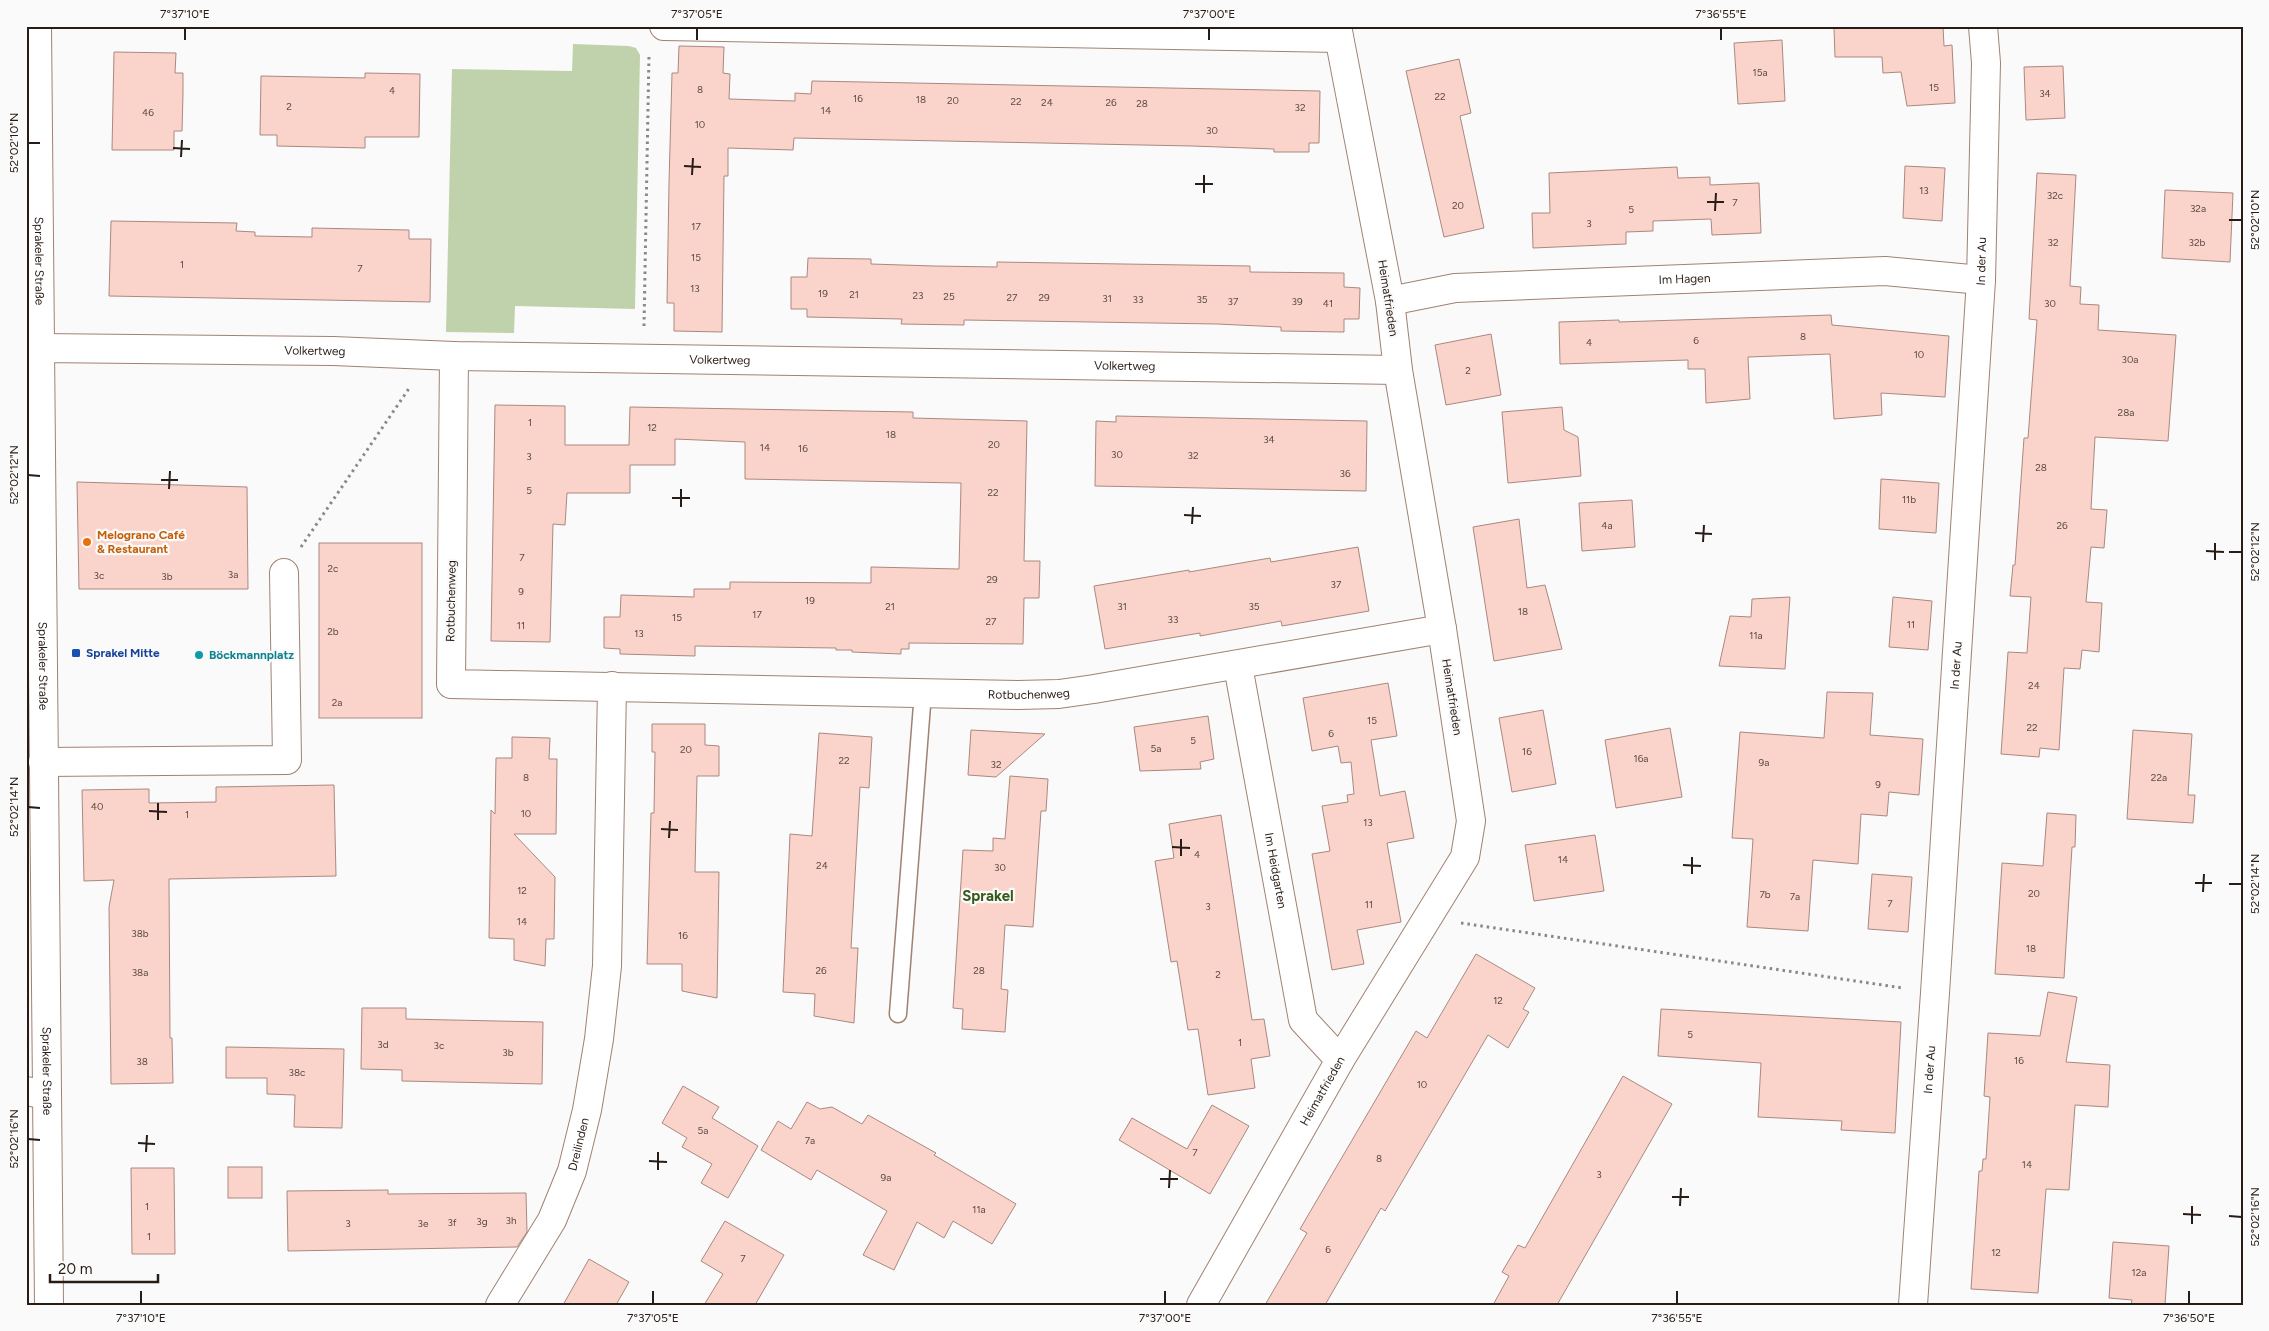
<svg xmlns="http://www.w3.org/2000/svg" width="2269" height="1331" font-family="Figtree,sans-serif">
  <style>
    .green { fill: #c0d2ab }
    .building { fill: #fad4cb; stroke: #aa8880 }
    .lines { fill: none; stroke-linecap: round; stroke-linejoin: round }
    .service-casing { stroke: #a08272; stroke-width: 19 }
    .minor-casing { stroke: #a08272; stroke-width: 30 }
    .tertiary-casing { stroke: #a08272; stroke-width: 30 }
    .path { stroke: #8d8783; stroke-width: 3; stroke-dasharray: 2.5 4; stroke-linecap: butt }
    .service { stroke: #fff; stroke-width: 16 }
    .minor { stroke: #fff; stroke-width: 28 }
    .tertiary { stroke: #fff; stroke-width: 28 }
    .ticks { fill: none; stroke: #281c16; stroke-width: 2 }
    .food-dot { fill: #e8710a; stroke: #fafafa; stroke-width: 2 }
    .transit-dot { fill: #1a4fb4; stroke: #fafafa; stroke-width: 2 }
    .culture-dot { fill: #0f9aa8; stroke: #fafafa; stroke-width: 2 }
    .labels { text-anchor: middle; stroke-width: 4.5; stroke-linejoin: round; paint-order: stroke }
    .number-label { font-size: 10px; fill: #5c4a43 }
    .street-label { font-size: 12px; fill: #281c16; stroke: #fafafa }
    .food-label { font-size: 12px; font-weight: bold; fill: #c56008; stroke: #fafafa; text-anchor: start }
    .transit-label { font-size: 12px; font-weight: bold; fill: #164399; stroke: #fafafa; text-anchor: start }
    .culture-label { font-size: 12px; font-weight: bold; fill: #0d838f; stroke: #fafafa; text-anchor: start }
    .quarter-label { font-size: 15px; font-weight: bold; fill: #365818; stroke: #fafafa }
    .neatline { fill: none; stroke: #281c16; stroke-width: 2 }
    .ticks-label { font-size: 12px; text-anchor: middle; fill: #281c16 }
  </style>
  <rect width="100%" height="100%" fill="#fafafa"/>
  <!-- green -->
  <path class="green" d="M573 44 629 46 636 48 640 55 635 309 515 306 514 333 446 332 452 69 572 71Z"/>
  <!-- building -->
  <g class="building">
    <path d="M1943 26 1944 46 1952 45 1955 103 1907 106 1901 72 1883 73 1882 57H1835L1834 28Z"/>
    <path d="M1782 40 1785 101 1738 104 1734 43Z"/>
    <path d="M679 46 724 47 723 73 730 74 729 99 795 101V93L811 94 812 81 1320 91 1319 143H1309V152H1274V149L1192 146 794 138 793 150 728 148V176H724L722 332 674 331V303H667L669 183 672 73H678Z"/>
    <path d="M114 52 176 53 175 73H183V93L182 131H174V150H112Z"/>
    <path d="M1459 59 1471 113 1460 116 1484 228 1444 237 1406 71Z"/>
    <path d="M2063 66 2065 118 2026 120 2024 67Z"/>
    <path d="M365 73 420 74 419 137H365V148L322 147 277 146V135H260L261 76 365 78Z"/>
    <path d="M1905 166 1945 168 1942 221 1903 218Z"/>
    <path d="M1677 167 1678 178 1710 177V185L1759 183 1761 233 1712 235 1711 219 1653 221V231L1626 232V244L1533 248 1532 213H1550L1549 173Z"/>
    <path d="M2037 173 2076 175 2070 286 2081 287 2080 304 2099 305 2098 330 2176 335 2168 441 2095 437 2091 509 2107 510 2104 548 2091 547 2086 602 2102 603 2099 652 2082 650 2080 669 2064 668 2059 750 2040 748 2039 757 2001 754 2008 652 2027 653 2031 597 2010 596 2013 565H2015L2024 438H2028L2037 320 2029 319Z"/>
    <path d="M2165 190 2233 193 2230 262 2162 258Z"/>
    <path d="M111 221 237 223 236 231 255 232V236L312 237V228L409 230V239H431L430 302 109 296Z"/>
    <path d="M808 258 871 259V264L934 266 997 267V262L1187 265 1250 266V272L1344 273V287L1360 288 1359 319H1344V332L1281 331V327L1217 324 964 320V325L901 324 902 319 807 317V309H791V277H807Z"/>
    <path d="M1831 315 1832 325 1949 336 1945 397 1881 393 1882 415 1834 419 1830 354 1748 357 1750 399 1706 403 1705 369H1688V360L1560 364 1559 322 1619 320V322Z"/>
    <path d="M1491 334 1501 395 1446 405 1435 345Z"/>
    <path d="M495 405 565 406V445H629L630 407 913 412V418L1027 421 1024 561H1040L1039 598H1024L1023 644 909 643V649H901V654L852 652V650H836V648L695 646V656L620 654V649L604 648V617H620L621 595 694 597V589H730V582L871 583V567L959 569 961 483 745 479V442L675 439V465H630V493H567L565 525 553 524 550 642 491 641Z"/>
    <path d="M1562 407 1564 430 1578 437 1581 476 1508 483 1502 412Z"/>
    <path d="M1116 416 1367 421 1366 491 1095 486 1096 421 1116 422Z"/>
    <path d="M1881 479 1939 483 1936 533 1879 529Z"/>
    <path d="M77 482 247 487 248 589H79Z"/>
    <path d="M1632 500 1635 547 1582 551 1579 503Z"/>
    <path d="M1519 519 1527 588 1545 585 1562 649 1494 661 1473 527Z"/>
    <rect x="319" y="543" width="103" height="175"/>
    <path d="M1358 547 1369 611 1282 626 1281 621 1200 636V633L1105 649 1094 586 1189 570V572L1270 558 1271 562Z"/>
    <path d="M1790 597 1785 669 1719 666 1730 616 1751 617 1752 599Z"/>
    <path d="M1893 597 1932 601 1928 650 1889 647Z"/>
    <path d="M1388 683 1397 736 1371 740 1380 796 1405 791 1414 838 1387 843 1401 922 1357 930 1364 964 1332 970 1312 854 1330 851 1322 806 1348 802 1347 795 1354 794 1351 762 1341 763 1338 746 1312 751 1303 698Z"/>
    <path d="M1827 692 1873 693 1870 735 1923 739 1919 795 1889 792 1887 816 1861 814 1858 864 1813 860 1808 931 1747 927 1753 839 1732 838 1740 732 1824 738Z"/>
    <path d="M1543 710 1556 784 1512 792 1499 718Z"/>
    <path d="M1208 716 1214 759 1200 762 1201 769 1140 771 1134 727Z"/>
    <path d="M652 724H705V745L719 746V776H697L695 872H719L717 998 682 991V964H647L651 813H654L655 752H652Z"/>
    <path d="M1670 728 1682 797 1616 808 1605 740Z"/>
    <path d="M971 730 1045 734 996 777 968 775Z"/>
    <path d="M2133 730 2192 734 2188 795H2195L2193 823 2127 819Z"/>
    <path d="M819 733 872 737 869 788 860 787 851 948H858L854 1023 814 1016 815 994 783 992 790 834 812 836Z"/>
    <path d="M512 737 550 738 549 759H557L556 834H514L555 877 554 939H546L545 966 514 960V939L489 938 491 810 495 814 496 758H512Z"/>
    <path d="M1010 776 1048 779 1046 811H1041L1033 927 1005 925 1001 989 1008 990 1005 1032 962 1029 963 1009 953 1008 963 850 993 851V838L1005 839Z"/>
    <path d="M334 785 336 876 169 879 170 1038H172L173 1083 111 1084 109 907 114 880 84 881 82 790 149 789V803L216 802V787Z"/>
    <path d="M2047 813 2076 815 2075 847H2072L2064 978 1995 974 2002 863 2043 866Z"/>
    <path d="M1221 815 1252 1020 1264 1019 1270 1056 1251 1059 1255 1088 1208 1095 1198 1029 1188 1030 1177 961 1171 962 1155 861 1174 858 1169 824Z"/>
    <path d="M1595 835 1604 891 1534 901 1525 845Z"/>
    <path d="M1872 874 1912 877 1908 932 1868 929Z"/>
    <path d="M1476 954 1535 988 1523 1009 1529 1012 1508 1048 1488 1035 1385 1211 1381 1208 1325 1305H1265L1307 1233 1300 1229 1416 1031 1427 1038Z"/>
    <path d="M2048 992 2077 997 2066 1062 2110 1065 2108 1107 2075 1105 2069 1190 2046 1189 2038 1293 1971 1289 1979 1171H1982L1983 1159H1986L1990 1097 1984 1096 1988 1033 2040 1036Z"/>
    <path d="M362 1008H406V1019L543 1022 542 1084 402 1081V1070L361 1069Z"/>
    <path d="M1661 1009 1901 1022 1895 1133 1841 1130 1842 1121 1758 1117 1761 1063 1658 1056Z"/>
    <path d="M226 1047 344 1049 342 1128 294 1127 295 1095 267 1094V1078H226Z"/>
    <path d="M1623 1076 1672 1104 1557 1305H1493L1509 1276 1502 1272 1518 1245 1525 1248Z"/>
    <path d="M683 1086 719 1107 712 1118 758 1146 728 1198 701 1183 712 1164 682 1147 687 1138 662 1123Z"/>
    <path d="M807 1102 820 1109 832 1107 862 1124 868 1115 936 1153 934 1155 1016 1204 992 1244 953 1221 944 1238 917 1222 894 1270 863 1255 887 1211 817 1170 811 1180 761 1150 778 1121 791 1129Z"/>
    <path d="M1212 1105 1249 1126 1210 1194 1119 1140 1132 1118 1187 1149Z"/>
    <rect x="228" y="1167" width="34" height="31"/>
    <path d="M131 1168H174L175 1254H132Z"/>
    <path d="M388 1190V1194L526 1193 527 1232 517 1247 288 1251 287 1191Z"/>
    <path d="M725 1221 784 1255 755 1305H704L723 1274 701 1261Z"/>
    <path d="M2113 1242 2169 1246 2165 1305H2131L2132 1300 2109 1298Z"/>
    <path d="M589 1259 629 1282 616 1305H563Z"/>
  </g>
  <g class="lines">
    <defs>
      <path id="service" d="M898 1014 923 692"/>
      <g id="minor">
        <path d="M664 26 1339 38"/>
        <path id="s1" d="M1390 301 1455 288 1885 271 1981 280"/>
        <path id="s2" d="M26 349 40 348 333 351 454 356 1398 370"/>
        <path id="s3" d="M454 356 451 684 1018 695 1059 694 1094 689 1442 629"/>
        <path id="s4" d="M1238 666 1303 1020 1340 1060"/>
        <path d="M43 762 287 760 284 573"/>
        <path d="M26 1091 47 1095"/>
        <path id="s5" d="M500 1305 552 1220 572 1171 587 1110 599 1039 607 966 612 686"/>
        <path id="s6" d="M1201 1305 1340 1060 1465 857 1471 821 1442 629 1398 370 1390 301 1337 26"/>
        <path id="s7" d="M1913 1305 1935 993 1981 280 1986 63 1983 26"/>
      </g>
      <g id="tertiary">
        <path id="s8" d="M37 26 49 1305"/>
      </g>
    </defs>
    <!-- service casing -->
    <use href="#service" class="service-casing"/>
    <!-- minor casing -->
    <use href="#minor" class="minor-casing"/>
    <!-- tertiary casing -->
    <use href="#tertiary" class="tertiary-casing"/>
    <!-- path -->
    <g class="path">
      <path d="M644 326 649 54"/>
      <path d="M301 547 410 387"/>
      <path d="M1461 923 1903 988"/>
    </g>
    <!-- service -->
    <use href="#service" class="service"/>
    <!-- minor -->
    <use href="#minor" class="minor"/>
    <!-- tertiary -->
    <use href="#tertiary" class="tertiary"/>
  </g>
  <!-- ticks -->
  <path class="ticks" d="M185 40V28M697 40V28M1209 40V28M1721 40V28M28 143H40M173 148 190 149M181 157 182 140M684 166 701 167M692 175 693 158M1195 184H1213M1204 193V175M1707 202H1724M1715 211 1716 193M2229 220H2242M28 475 40 476M161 480H178M169 489 170 471M672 498H690M681 507V489M1184 515 1201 516M1192 524 1193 507M1695 533 1712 534M1703 542 1704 525M2206 551 2224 552M2229 552H2242M2215 560V543M28 807 40 808M149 811 167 812M158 820V803M661 829 678 830M669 838 670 821M1172 847 1190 848M1181 856V839M1683 865 1701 866M1692 874V857M2195 883H2212M2229 884H2242M2203 892 2204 874M28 1139 40 1140M138 1143 155 1144M146 1152 147 1135M649 1161 667 1162M658 1170V1152M1160 1179H1178M1169 1188 1170 1170M1672 1197H1689M1680 1206 1681 1188M2183 1214 2201 1215M2229 1216 2242 1217M2192 1224V1206M141 1304V1291M653 1304V1291M1165 1304V1291M1677 1304V1291M2189 1304V1291"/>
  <!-- markers -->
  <circle class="food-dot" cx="87" cy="542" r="5"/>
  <rect class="transit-dot" x="71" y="648" width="10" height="10" rx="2.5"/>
  <circle class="culture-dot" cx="199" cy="655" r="5"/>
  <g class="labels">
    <!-- number labels -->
    <g class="number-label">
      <text x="1760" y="76">15a</text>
      <text x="1934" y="91">15</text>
      <text x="700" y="93">8</text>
      <text x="392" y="94">4</text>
      <text x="2045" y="97">34</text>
      <text x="1440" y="100">22</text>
      <text x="858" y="102">16</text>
      <text x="921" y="103">18</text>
      <text x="953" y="104">20</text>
      <text x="1016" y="105">22</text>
      <text x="1047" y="106">24</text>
      <text x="1111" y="106">26</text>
      <text x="1142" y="107">28</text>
      <text x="289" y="110">2</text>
      <text x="1300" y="111">32</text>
      <text x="826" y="114">14</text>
      <text x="148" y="116">46</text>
      <text x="700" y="128">10</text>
      <text x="1212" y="134">30</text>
      <text x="1924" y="194">13</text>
      <text x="2055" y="199">32c</text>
      <text x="1735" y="206">7</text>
      <text x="1458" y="209">20</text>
      <text x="2198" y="212">32a</text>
      <text x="1631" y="213">5</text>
      <text x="1589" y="227">3</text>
      <text x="696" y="230">17</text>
      <text x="2053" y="246">32</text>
      <text x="2197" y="246">32b</text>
      <text x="696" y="261">15</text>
      <text x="182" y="268">1</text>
      <text x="360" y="272">7</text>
      <text x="695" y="292">13</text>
      <text x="823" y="297">19</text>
      <text x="854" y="298">21</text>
      <text x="918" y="299">23</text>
      <text x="949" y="300">25</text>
      <text x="1012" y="301">27</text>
      <text x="1044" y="301">29</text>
      <text x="1107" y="302">31</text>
      <text x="1138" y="303">33</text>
      <text x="1202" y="303">35</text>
      <text x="1233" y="305">37</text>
      <text x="1297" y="305">39</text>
      <text x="1328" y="307">41</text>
      <text x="2050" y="307">30</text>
      <text x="1803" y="340">8</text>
      <text x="1696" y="344">6</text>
      <text x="1589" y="346">4</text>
      <text x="1919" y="358">10</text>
      <text x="2130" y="363">30a</text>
      <text x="1468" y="374">2</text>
      <text x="2126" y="416">28a</text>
      <text x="530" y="426">1</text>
      <text x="652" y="431">12</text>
      <text x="891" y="438">18</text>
      <text x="1269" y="443">34</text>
      <text x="994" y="448">20</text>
      <text x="765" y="451">14</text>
      <text x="803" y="452">16</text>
      <text x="1117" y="458">30</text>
      <text x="1193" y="459">32</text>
      <text x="529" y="460">3</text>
      <text x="2041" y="471">28</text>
      <text x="1345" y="477">36</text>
      <text x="529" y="494">5</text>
      <text x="993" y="496">22</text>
      <text x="1909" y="503">11b</text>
      <text x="1607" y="529">4a</text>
      <text x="2062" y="529">26</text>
      <text x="522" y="561">7</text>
      <text x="333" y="572">2c</text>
      <text x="233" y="578">3a</text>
      <text x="99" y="579">3c</text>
      <text x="167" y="580">3b</text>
      <text x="992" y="583">29</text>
      <text x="1336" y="588">37</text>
      <text x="521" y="595">9</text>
      <text x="810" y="604">19</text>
      <text x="890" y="610">21</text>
      <text x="1122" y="610">31</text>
      <text x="1254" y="610">35</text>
      <text x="1523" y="615">18</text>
      <text x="757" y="618">17</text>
      <text x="677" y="621">15</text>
      <text x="1173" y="623">33</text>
      <text x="991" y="625">27</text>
      <text x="1911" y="628">11</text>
      <text x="521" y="629">11</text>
      <text x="333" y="635">2b</text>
      <text x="639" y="637">13</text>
      <text x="1756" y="639">11a</text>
      <text x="2034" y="689">24</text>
      <text x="337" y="706">2a</text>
      <text x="1372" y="724">15</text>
      <text x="2032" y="731">22</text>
      <text x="1331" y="737">6</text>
      <text x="1193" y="744">5</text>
      <text x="1156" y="752">5a</text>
      <text x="686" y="753">20</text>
      <text x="1527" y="755">16</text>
      <text x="1641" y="762">16a</text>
      <text x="844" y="764">22</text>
      <text x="1764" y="766">9a</text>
      <text x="996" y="768">32</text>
      <text x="526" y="781">8</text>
      <text x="2159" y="781">22a</text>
      <text x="1878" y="788">9</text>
      <text x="97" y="810">40</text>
      <text x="526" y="817">10</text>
      <text x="187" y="818">1</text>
      <text x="1368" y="826">13</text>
      <text x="1197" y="858">4</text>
      <text x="1563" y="863">14</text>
      <text x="822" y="869">24</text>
      <text x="1000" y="871">30</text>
      <text x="522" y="894">12</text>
      <text x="2034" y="897">20</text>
      <text x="1765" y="898">7b</text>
      <text x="1795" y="900">7a</text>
      <text x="1890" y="907">7</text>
      <text x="1369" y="908">11</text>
      <text x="1208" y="910">3</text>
      <text x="522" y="925">14</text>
      <text x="140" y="937">38b</text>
      <text x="683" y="939">16</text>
      <text x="2031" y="952">18</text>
      <text x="821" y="974">26</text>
      <text x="979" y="974">28</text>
      <text x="140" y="976">38a</text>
      <text x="1218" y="978">2</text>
      <text x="1498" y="1004">12</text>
      <text x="1690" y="1038">5</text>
      <text x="1240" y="1046">1</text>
      <text x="383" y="1048">3d</text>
      <text x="439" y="1049">3c</text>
      <text x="508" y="1056">3b</text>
      <text x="2019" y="1064">16</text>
      <text x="142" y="1065">38</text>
      <text x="297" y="1076">38c</text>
      <text x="1422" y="1088">10</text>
      <text x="703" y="1134">5a</text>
      <text x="810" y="1144">7a</text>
      <text x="1195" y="1156">7</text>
      <text x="1379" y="1162">8</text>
      <text x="2027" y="1168">14</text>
      <text x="1599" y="1178">3</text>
      <text x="886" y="1181">9a</text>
      <text x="147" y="1210">1</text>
      <text x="979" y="1213">11a</text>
      <text x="511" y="1224">3h</text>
      <text x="482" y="1225">3g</text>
      <text x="452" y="1226">3f</text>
      <text x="348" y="1227">3</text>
      <text x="423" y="1227">3e</text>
      <text x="149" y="1240">1</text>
      <text x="1328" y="1253">6</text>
      <text x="1996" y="1256">12</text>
      <text x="743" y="1262">7</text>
      <text x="2139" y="1276">12a</text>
    </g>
    <!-- street labels -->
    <g class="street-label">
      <text dy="4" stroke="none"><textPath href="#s8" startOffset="235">Sprakeler Straße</textPath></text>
      <text dy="4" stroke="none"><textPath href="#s7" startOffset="1046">In der Au</textPath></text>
      <text dy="4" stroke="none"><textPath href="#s1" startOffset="296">Im Hagen</textPath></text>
      <text transform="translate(1388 298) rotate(81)" y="4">Heimatfrieden</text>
      <text dy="4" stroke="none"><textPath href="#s2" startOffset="289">Volkertweg</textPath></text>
      <text dy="4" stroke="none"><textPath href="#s2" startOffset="694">Volkertweg</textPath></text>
      <text dy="4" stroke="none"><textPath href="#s2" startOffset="1099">Volkertweg</textPath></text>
      <text transform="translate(451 601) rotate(-89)" y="4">Rotbuchenweg</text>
      <text dy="4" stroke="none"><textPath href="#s8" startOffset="640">Sprakeler Straße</textPath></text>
      <text dy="4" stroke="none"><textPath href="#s7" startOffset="641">In der Au</textPath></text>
      <text dy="4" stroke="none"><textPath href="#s3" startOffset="906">Rotbuchenweg</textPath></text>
      <text transform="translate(1452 697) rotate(81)" y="4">Heimatfrieden</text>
      <text dy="4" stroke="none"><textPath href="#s4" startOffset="208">Im Heidgarten</textPath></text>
      <text dy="4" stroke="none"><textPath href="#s8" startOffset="1045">Sprakeler Straße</textPath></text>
      <text dy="4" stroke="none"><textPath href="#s7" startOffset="236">In der Au</textPath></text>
      <text dy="4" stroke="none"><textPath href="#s6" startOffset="246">Heimatfrieden</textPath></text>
      <text dy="4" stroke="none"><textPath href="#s5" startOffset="180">Dreilinden</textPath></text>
    </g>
    <!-- food labels -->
    <g class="food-label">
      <text x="97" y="539">Melograno Café<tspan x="97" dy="14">&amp; Restaurant</tspan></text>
    </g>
    <!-- transit labels -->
    <g class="transit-label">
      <text x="86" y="657">Sprakel Mitte</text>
    </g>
    <!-- culture labels -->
    <g class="culture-label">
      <text x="209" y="659">Böckmannplatz</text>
    </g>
    <!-- quarter labels -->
    <g class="quarter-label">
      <text x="988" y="901">Sprakel</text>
    </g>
  </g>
  <!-- border -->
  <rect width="2269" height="1331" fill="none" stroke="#fafafa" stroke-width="55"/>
  <!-- scale -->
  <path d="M50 1274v8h108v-8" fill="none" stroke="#281c16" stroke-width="2.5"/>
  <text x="58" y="1274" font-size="15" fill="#281c16" stroke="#fafafa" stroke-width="4" paint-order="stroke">20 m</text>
  <rect x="28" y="28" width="2214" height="1276" class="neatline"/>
  <g class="ticks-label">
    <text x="185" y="18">7°37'10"E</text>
    <text x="697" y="18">7°37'05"E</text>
    <text x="1209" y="18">7°37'00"E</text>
    <text x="1721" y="18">7°36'55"E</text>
    <text transform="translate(14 143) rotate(-90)" y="4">52°02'10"N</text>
    <text transform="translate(2255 220) rotate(-90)" y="4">52°02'10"N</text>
    <text transform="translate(14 475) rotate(-90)" y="4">52°02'12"N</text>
    <text transform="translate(2255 552) rotate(-90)" y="4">52°02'12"N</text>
    <text transform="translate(14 807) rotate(-90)" y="4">52°02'14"N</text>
    <text transform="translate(2255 884) rotate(-90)" y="4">52°02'14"N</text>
    <text transform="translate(14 1139) rotate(-90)" y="4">52°02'16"N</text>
    <text transform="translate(2255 1217) rotate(-90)" y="4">52°02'16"N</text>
    <text x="141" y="1322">7°37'10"E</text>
    <text x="653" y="1322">7°37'05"E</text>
    <text x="1165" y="1322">7°37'00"E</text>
    <text x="1677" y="1322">7°36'55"E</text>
    <text x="2189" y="1322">7°36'50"E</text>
  </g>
</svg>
